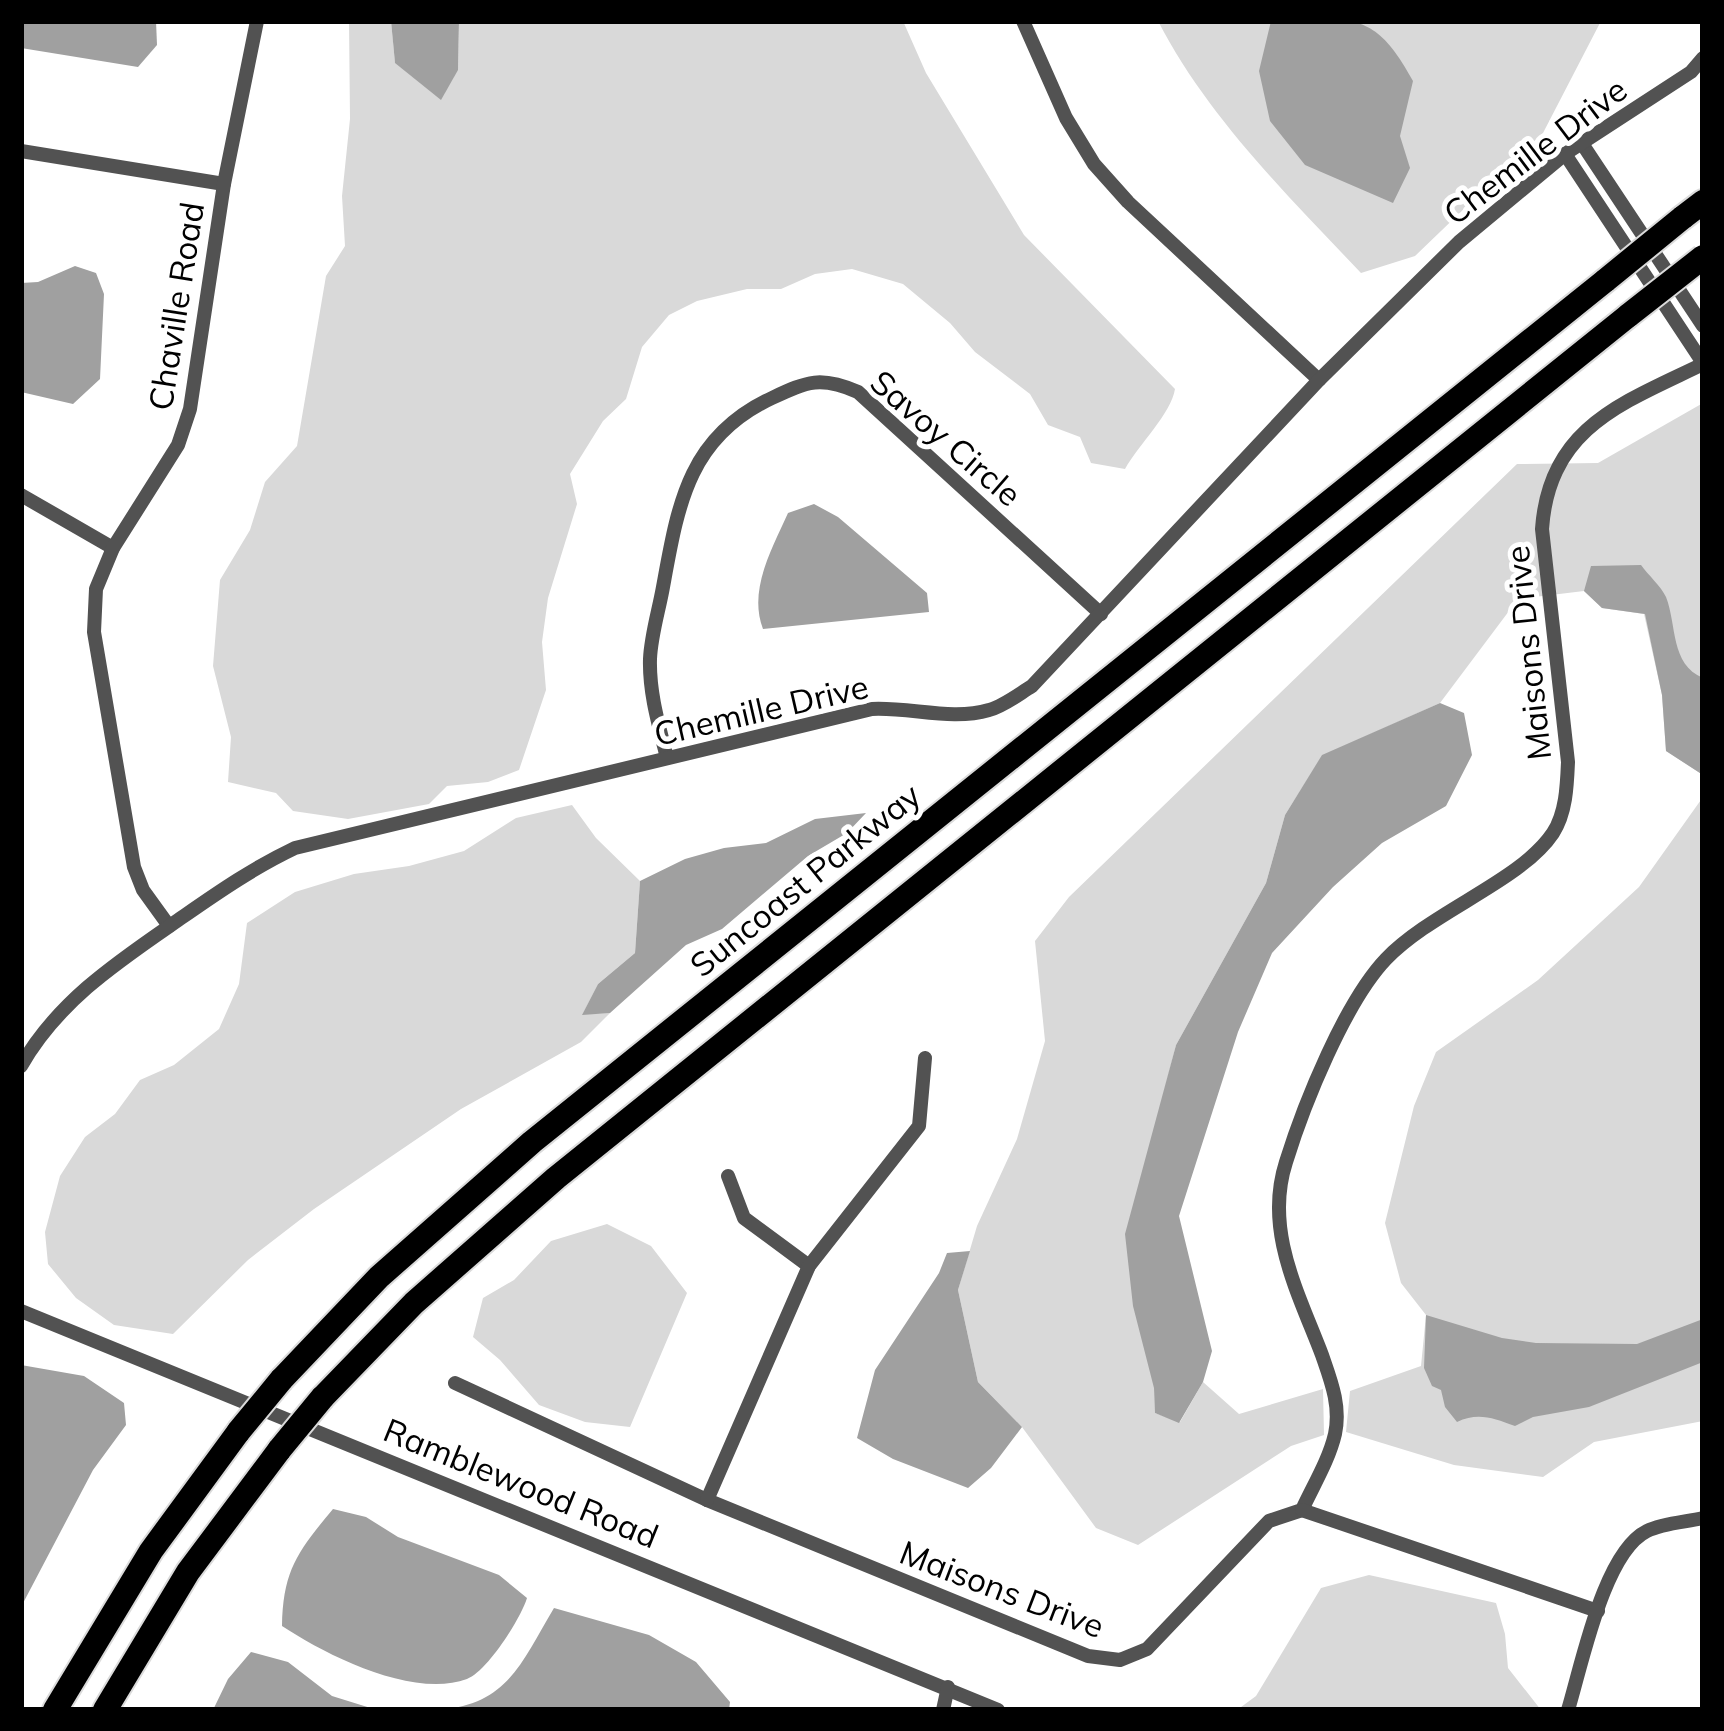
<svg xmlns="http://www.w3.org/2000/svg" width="1724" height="1731" font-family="Mulish,sans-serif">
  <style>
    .green { fill: #d9d9d9 }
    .water { fill: #a0a0a0 }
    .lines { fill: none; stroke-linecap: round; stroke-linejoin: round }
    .highway-casing { stroke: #dbdbdb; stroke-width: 28 }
    .street { stroke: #525252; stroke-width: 14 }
    .highway { stroke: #000; stroke-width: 24 }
    .highway-bridge-casing { stroke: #dbdbdb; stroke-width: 28; stroke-linecap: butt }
    .highway-bridge { stroke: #000; stroke-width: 24 }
    .labels { text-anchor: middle; stroke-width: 10; stroke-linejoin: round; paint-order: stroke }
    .street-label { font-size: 33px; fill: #000; stroke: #fff }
  </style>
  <rect width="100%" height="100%" fill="#fff"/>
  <!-- green -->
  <g class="green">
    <path d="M349 21H391L395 63 458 70 459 21H903L926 73 1024 235 1175 389C1171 414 1139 444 1125 469L1091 463 1080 437 1048 425 1030 394 975 352 950 323 903 284 852 269 815 274 781 289H747L697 301 669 315 642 347 626 399 603 421 570 474 577 504 548 598 542 642 546 690 519 770 488 782 447 786 429 804 348 819 293 811 276 793 228 782 231 737 213 666 220 580 250 530 265 482 297 446 326 276 345 246 342 196 350 119Z"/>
    <path d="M1158 21H1601L1543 133 1415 256 1361 273C1288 196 1207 116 1158 21Z"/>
    <path d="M1703 403V775L1666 751 1662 695 1644 614 1602 608 1584 591 1518 599 1440 703 1322 756 1285 815 1266 883 1176 1045 1152 1139 1155 1413 1180 1422 1203 1382 1239 1414 1323 1389 1324 1435 1291 1446 1138 1545 1096 1528 1022 1427 978 1382 958 1290 977 1226 1017 1139 1045 1041 1035 941 1069 897 1517 464 1598 463Z"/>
    <path d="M1703 797V1421L1594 1442 1543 1477 1454 1465 1346 1432 1350 1391 1421 1366 1426 1315 1401 1283 1385 1223 1414 1106 1436 1052 1538 980 1639 887Z"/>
    <path d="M572 805 596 838 640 881 635 953 598 984 583 1014 610 1013 581 1042 461 1109 314 1209 248 1260 173 1334 114 1325 76 1298 48 1264 45 1232 60 1176 85 1137 115 1114 140 1080 174 1065 219 1029 239 984 247 923 295 892 354 874 409 866 464 851 516 818Z"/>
    <path d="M607 1224 651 1246 687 1293 630 1427 585 1422 539 1405 500 1360 473 1337 483 1298 514 1280 551 1241Z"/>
    <path d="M1369 1575 1496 1603 1505 1634 1508 1668 1541 1710H1237L1256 1696 1321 1588Z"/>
  </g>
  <!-- water -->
  <g class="water">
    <path d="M21 21H156L157 45 138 67 21 48Z"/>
    <path d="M391 21H459L458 70 441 100 395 63Z"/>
    <path d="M1271 21C1348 21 1372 5 1413 81L1400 136 1410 168 1393 203 1305 165 1270 121 1259 71Z"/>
    <path d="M75 266 96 273 104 294 100 379 73 404 21 392V283L38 282Z"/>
    <path d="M814 504 838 517 927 593 929 612 763 629C748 590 772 549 788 513Z"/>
    <path d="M1641 565C1648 575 1661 586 1666 597 1677 625 1670 664 1703 678V775L1666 751 1662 695 1645 614 1602 608 1584 591 1591 566Z"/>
    <path d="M1440 703 1464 713 1472 755 1446 806 1382 843 1333 887 1272 953 1238 1032 1179 1216 1212 1351 1203 1382 1179 1423 1155 1413 1154 1388 1133 1306 1125 1234 1176 1045 1266 883 1285 815 1322 755Z"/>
    <path d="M866 813 847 833 808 856 722 929 686 945 610 1013 582 1015 598 984 635 953 640 881 685 859 724 848 766 843 815 819Z"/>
    <path d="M970 1251 958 1290 978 1382 1022 1427 991 1468 968 1488 893 1459 857 1438 875 1370 939 1273 947 1253Z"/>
    <path d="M1426 1315 1502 1338 1536 1343 1637 1344 1703 1319V1362L1589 1407 1533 1417 1515 1426C1493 1418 1478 1412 1457 1422L1445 1407 1441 1390 1432 1386 1424 1368Z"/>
    <path d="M21 1365 84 1376 124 1403 126 1425 93 1470 21 1607Z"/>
    <path d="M333 1509 366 1517 398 1537 499 1575 527 1598C521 1618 487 1672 467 1679 413 1699 326 1655 282 1626 283 1570 298 1551 333 1509Z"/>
    <path d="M554 1608 649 1635 696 1662 730 1702 729 1710H440C509 1704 522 1661 554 1608Z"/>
    <path d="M251 1652 288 1662 332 1696 377 1710H213L228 1679Z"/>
  </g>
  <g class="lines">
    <defs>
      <g id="highway">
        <path d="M1682 218 1703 202"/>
        <path d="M281 1380 379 1277 532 1142 1606 280"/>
        <path d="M322 1398 414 1303 556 1178 1629 315"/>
        <path d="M55 1710 151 1551 239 1431"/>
        <path d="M105 1710 188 1572 280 1449"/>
      </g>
    </defs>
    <!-- highway casing -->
    <use href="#highway" class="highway-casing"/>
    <!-- street -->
    <g class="street">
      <path d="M1023 21 1066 118 1094 164 1128 202 1319 380"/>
      <path d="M1581 142 1703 326"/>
      <path d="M21 151 224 184"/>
      <path d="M1565 154 1703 363"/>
      <path d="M21 495 113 548"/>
      <path d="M667 758C659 726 649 693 650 659 651 635 659 610 663 587 678 505 688 437 772 398 808 381 821 376 858 392L1101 614"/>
      <path d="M169 926 143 890 134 867 94 632 96 589 113 548 178 445 190 409 224 184 257 21"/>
      <path d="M21 1066C59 999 122 959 184 916 220 891 255 867 295 848L872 709C911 707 952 721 989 710 1004 706 1019 694 1032 686L1319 380 1459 242 1565 154 1691 72 1703 58"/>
      <path d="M728 1176 744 1218 809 1266"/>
      <path d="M21 1311 998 1710"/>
      <path d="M455 1383 707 1500 1088 1656 1120 1660 1147 1649 1269 1521 1302 1510C1313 1486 1329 1460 1335 1434 1341 1406 1331 1381 1322 1355 1298 1292 1264 1230 1286 1162 1304 1104 1345 1002 1386 959 1432 911 1521 881 1553 833 1566 813 1567 786 1568 762L1542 529C1549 427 1623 403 1703 364"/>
      <path d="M707 1500 809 1266 919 1126 925 1058"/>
      <path d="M1302 1510 1598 1611"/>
      <path d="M943 1710 948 1687"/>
      <path d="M1568 1710C1582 1664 1604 1552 1647 1531 1663 1523 1686 1522 1703 1518"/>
    </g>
    <!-- highway -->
    <use href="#highway" class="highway"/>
    <defs>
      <g id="highway-bridge">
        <path d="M1606 280 1682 218"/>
        <path d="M1629 315 1703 257"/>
        <path d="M239 1431 281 1380"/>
        <path d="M280 1449 322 1398"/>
      </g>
    </defs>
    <!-- highway-bridge casing -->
    <use href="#highway-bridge" class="highway-bridge-casing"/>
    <!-- highway-bridge -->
    <use href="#highway-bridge" class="highway-bridge"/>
  </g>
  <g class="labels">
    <!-- street labels -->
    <g class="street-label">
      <text transform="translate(1535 151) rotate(-37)" y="12">Chemille Drive</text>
      <text transform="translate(176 306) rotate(-81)" y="12">Chaville Road</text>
      <text transform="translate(946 438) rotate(41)" y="12">Savoy Circle</text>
      <text transform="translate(1528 653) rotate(-96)" y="12">Maisons Drive</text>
      <text transform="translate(761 710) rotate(-13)" y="12">Chemille Drive</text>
      <text transform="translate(805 880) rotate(-39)" y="12">Suncoast Parkway</text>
      <text transform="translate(521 1483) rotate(22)" y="12">Ramblewood Road</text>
      <text transform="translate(1002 1589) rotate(21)" y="12">Maisons Drive</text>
    </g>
  </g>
  <!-- border -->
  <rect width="1724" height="1731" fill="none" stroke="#000000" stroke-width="48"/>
</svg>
